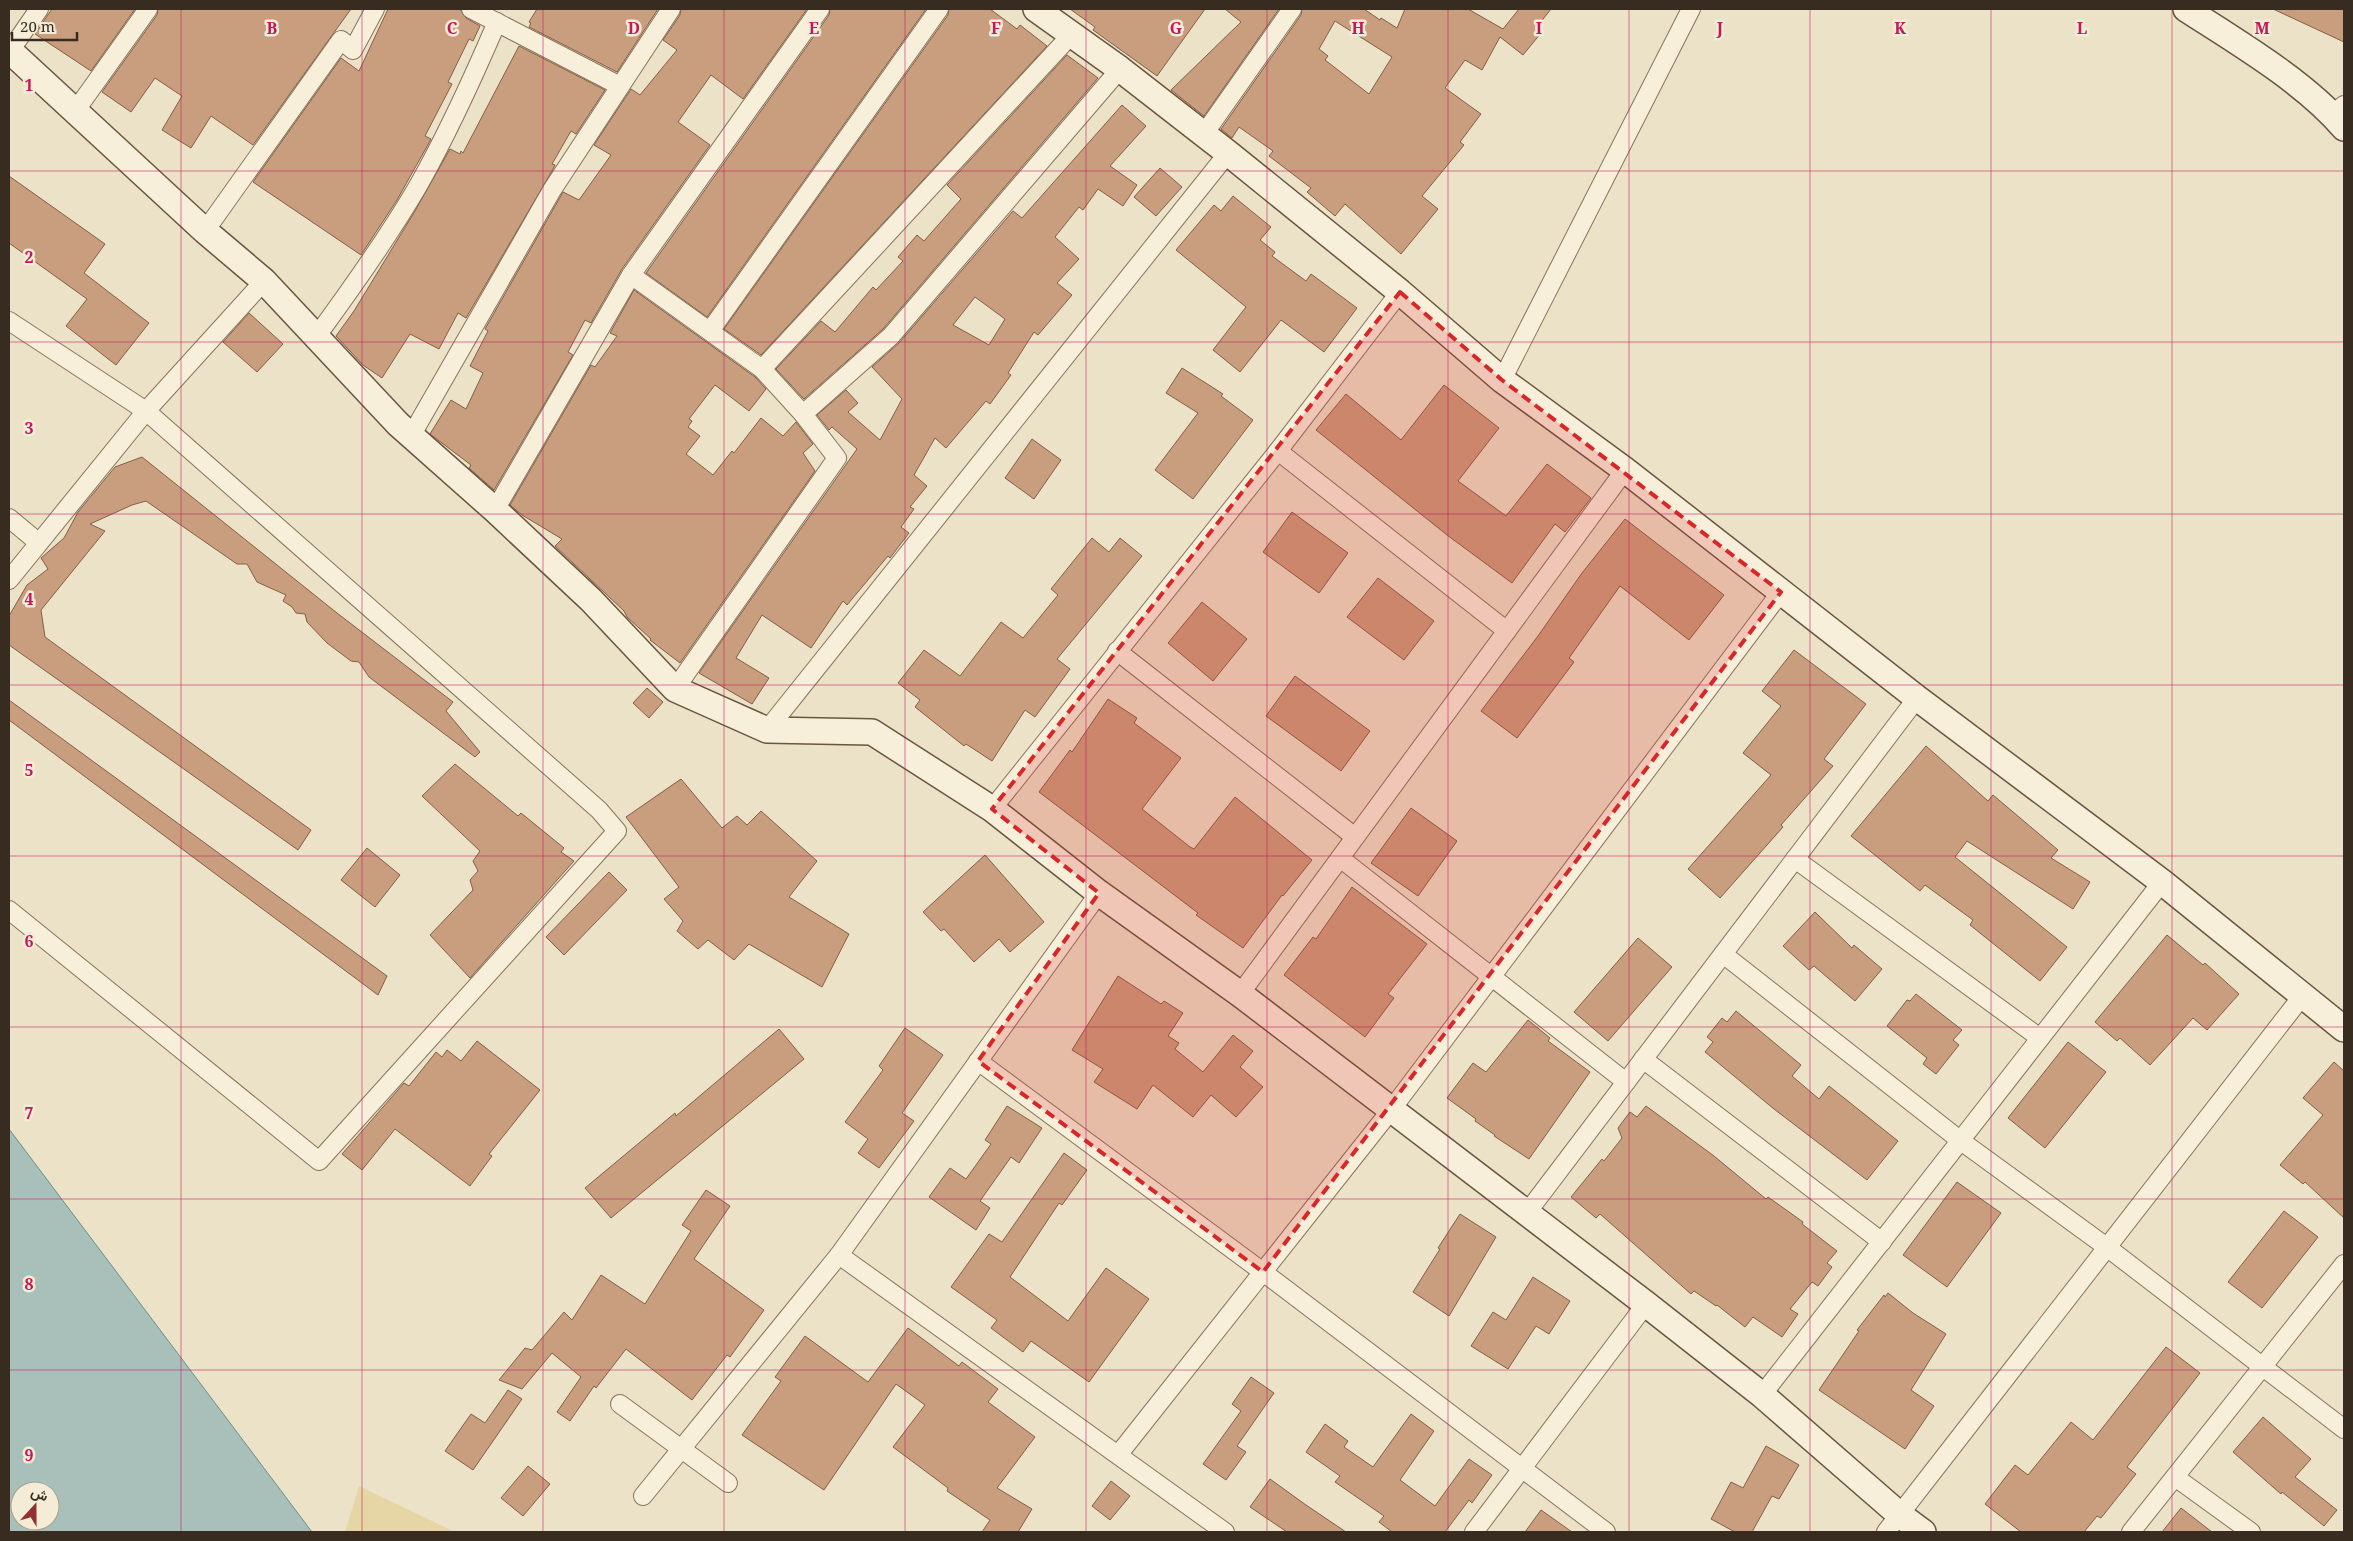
<svg xmlns="http://www.w3.org/2000/svg" width="2353" height="1541" font-family="'Noto Serif',Vazirmatn,serif">
  <style>
    .sand { fill: #e7d6a5 }
    .water { fill: #a8c0b9; stroke: #6f8e87; fill-rule: evenodd }
    .building { fill: #c99e7e; stroke: #855e44; fill-rule: evenodd }
    .lines { fill: none; stroke-linecap: round; stroke-linejoin: round }
    .street-casing { stroke: #87745d; stroke-width: 20 }
    .secondary-casing { stroke: #695540; stroke-width: 28 }
    .street { stroke: #f7efda; stroke-width: 18 }
    .secondary { stroke: #f7efda; stroke-width: 25 }
    .marked { fill: #d62828; fill-opacity: 0.2; stroke: #d62828; stroke-width: 4; stroke-dasharray: 10 6; stroke-linejoin: round }
    .grid { fill: none; stroke: #c2185b; stroke-width: 1; stroke-opacity: 0.55 }
    .grid-label { font-size: 16px; text-anchor: middle; font-weight: bold; fill: #c2185b; stroke: #f4ecd6; stroke-width: 5; stroke-linejoin: round; paint-order: stroke }
  </style>
  <rect width="100%" height="100%" fill="#ece2c7"/>
  <!-- sand -->
  <path class="sand" d="M359 1486 455 1532H345Z"/>
  <!-- water -->
  <path class="water" d="M9 1129 312 1532H9ZM20 1491H50V1521H20Z"/>
  <!-- building -->
  <g class="building">
    <path d="M52 9H135L91 71 35 34Z"/>
    <path d="M158 9H351L253 145 211 116 191 148 162 130 182 96 155 78 131 112 102 92 157 15Z"/>
    <path d="M388 9H460L466 18 480 26 473 41 469 39 448 82 452 84 425 136 431 139 430 141 397 200 361 255 253 182 341 58 359 71Z"/>
    <path d="M537 9H658L617 72 529 27 531 23 529 22Z"/>
    <path d="M681 9H807L743 99 711 75 678 122 710 145 622 269 591 323 585 320 568 352 573 355 494 490 469 468 471 465 430 434 451 400 466 409 483 373 470 366 488 331 485 329 563 192 579 200 611 155 594 145 631 89 640 95 677 50 663 40 680 15Z"/>
    <path d="M830 9H926L707 317 646 273 829 15Z"/>
    <path d="M949 9H990L1017 29 1020 25 1047 46 761 355 724 329 948 15Z"/>
    <path d="M1070 9H1205L1157 76 1093 30 1095 27Z"/>
    <path d="M1225 9H1279L1204 116 1171 90 1241 22Z"/>
    <path d="M1302 9H1364L1380 20 1381 18 1397 28 1405 9H1468L1503 29 1519 9H1551L1536 28 1541 33 1523 55 1500 37 1482 70 1465 60 1445 88 1481 114 1460 142 1464 145 1422 196 1438 209 1401 254 1345 204 1335 216 1307 192 1311 188 1269 156 1273 151 1239 127 1232 138 1221 129 1301 15ZM1335 21 1392 57 1369 94 1325 60 1328 56 1319 49Z"/>
    <path d="M2273 9H2344V42Z"/>
    <path d="M519 46 605 90 576 134 571 131 552 164 555 165 552 171 466 318 458 313 439 349 410 334 382 378 363 365 336 336 354 311 415 211 450 149 460 154 461 151 463 153Z"/>
    <path d="M1067 55 1098 78 883 329 804 399 776 369 821 321 835 332 873 287 876 290 903 261 898 257 917 235 924 241 961 199 947 185Z"/>
    <path d="M1122 105 1146 126 1110 166 1137 185 1123 206 1098 189 1083 210 1079 207 1055 237 1079 259 1057 283 1072 295 1038 335 1034 332 1008 373 1011 375 990 404 986 401 946 448 935 438 914 475 927 486 910 507 914 509 901 527 909 533 890 558 888 556 847 605 843 601 811 648 762 615 736 658 769 678 752 704 699 673 857 449 832 427 829 430 817 415 846 390 858 403 848 412 880 440 902 399 872 367 899 343 1013 211 1022 218ZM975 297 1005 319 989 345 953 325Z"/>
    <path d="M1160 168 1182 187 1156 216 1134 197Z"/>
    <path d="M9 176 105 244 84 273 149 323 116 365 66 326 87 299 9 243Z"/>
    <path d="M1233 196 1271 227 1260 240 1275 252 1272 256 1306 281 1311 274 1357 308 1324 352 1281 320 1240 372 1213 350 1246 307 1176 250 1214 205 1221 211Z"/>
    <path d="M634 290 755 377 766 389 749 411 715 385 689 419 692 421 688 427 700 436 686 454 713 475 732 451 734 453 761 418 783 436 796 422 813 444 803 453 815 471 680 663 650 640 651 639 627 617 624 611 555 546 562 539 522 515 510 505 591 365 595 367 617 336 610 333Z"/>
    <path d="M249 313 283 344 257 372 223 342Z"/>
    <path d="M1182 368 1223 394 1221 396 1253 420 1193 499 1155 470 1198 413 1166 393Z"/>
    <path d="M1444 385 1499 428 1458 481 1506 516 1547 464 1591 498 1565 532 1555 524 1512 583 1447 535 1316 430 1346 394 1401 440Z"/>
    <path d="M1032 439 1061 460 1034 499 1005 478Z"/>
    <path d="M142 457 337 613 453 702 446 711 480 752 475 757 369 677 359 662 351 661 327 643 307 622 305 614 296 613 292 607 283 601 286 595 257 582 247 564H237L146 501 132 505 90 524 105 531 41 610 45 637 311 830 298 850 9 645V616L27 585 48 569 41 558 64 538 78 512 115 467Z"/>
    <path d="M1292 512 1348 553 1319 593 1263 552Z"/>
    <path d="M1625 519 1724 595 1689 640 1620 586 1569 658 1574 662 1517 738 1481 711 1538 636 1582 573Z"/>
    <path d="M1092 538 1109 552 1120 538 1142 556 1057 659 1070 669 1035 717 1025 710 992 761 966 744 964 746 915 707 920 700 898 683 924 650 960 676 1001 622 1023 638 1058 595 1051 589Z"/>
    <path d="M1378 578 1434 621 1404 660 1347 617Z"/>
    <path d="M1202 602 1247 639 1213 681 1168 643Z"/>
    <path d="M1794 650 1866 704 1824 759 1833 766 1781 825 1783 827 1720 898 1688 869 1771 775 1743 753 1781 706 1762 691Z"/>
    <path d="M1295 676 1370 731 1341 771 1266 716Z"/>
    <path d="M647 688 663 702 649 718 633 703Z"/>
    <path d="M1108 699 1137 718 1134 723 1181 758 1142 809 1190 847 1194 849 1235 797 1312 860 1283 896 1282 895 1243 948 1196 915 1198 913 1039 792 1070 750 1072 752Z"/>
    <path d="M9 700 387 976 378 995 9 720Z"/>
    <path d="M1926 746 1988 801 1993 795 2058 850 2051 858 2090 882 2073 909 1967 841 1955 857 2067 947 2040 981 1970 925 1973 920 1925 885 1920 891 1851 836Z"/>
    <path d="M455 764 518 816 521 813 564 848 561 852 574 861 470 978 430 935 473 890 470 880 478 871 473 861 480 851 422 796Z"/>
    <path d="M681 779 722 828 737 816 747 825 761 811 817 861 789 897 849 934 822 987 749 944 734 960 708 940 698 949 677 931 683 921 664 899 679 887 626 817Z"/>
    <path d="M1411 808 1457 841 1418 896 1371 863Z"/>
    <path d="M367 848 400 875 375 907 341 880Z"/>
    <path d="M985 855 1044 922 1010 952 999 939 974 962 944 929 941 931 923 912Z"/>
    <path d="M609 872 627 890 564 955 546 937Z"/>
    <path d="M1352 887 1427 944 1388 994 1394 998 1365 1037 1284 975 1313 937 1316 939Z"/>
    <path d="M1815 912 1852 948 1854 945 1882 969 1855 1001 1814 966 1809 970 1783 946Z"/>
    <path d="M2167 935 2203 965 2205 963 2239 994 2207 1030 2193 1018 2150 1065 2120 1038 2117 1041 2095 1022Z"/>
    <path d="M1638 938 1672 967 1608 1041 1574 1012Z"/>
    <path d="M1118 976 1161 1004 1164 1001 1183 1013 1168 1036 1179 1043 1175 1049 1203 1072 1233 1035 1253 1051 1240 1067 1263 1087 1236 1117 1211 1095 1193 1117 1153 1085 1137 1109 1094 1082 1103 1069 1072 1050Z"/>
    <path d="M1916 994 1962 1030 1953 1040 1959 1045 1936 1074 1923 1064 1927 1058 1887 1026 1907 1000 1910 1001Z"/>
    <path d="M1736 1011 1801 1065 1792 1076 1819 1099 1829 1086 1898 1141 1867 1180 1774 1109 1705 1052 1713 1042 1707 1037 1722 1018 1727 1022Z"/>
    <path d="M1528 1020 1550 1038 1548 1041 1590 1072 1529 1159 1494 1136 1495 1135 1475 1121 1476 1119 1447 1098 1473 1063 1486 1072Z"/>
    <path d="M905 1028 943 1055 902 1113 914 1121 879 1168 858 1153 868 1139 845 1122 883 1070 879 1066Z"/>
    <path d="M779 1029 804 1059 611 1218 585 1188 675 1113 676 1116Z"/>
    <path d="M477 1041 540 1090 489 1154 492 1156 470 1186 395 1129 362 1170 342 1154 404 1083 409 1086 436 1052 442 1057 447 1050 461 1061Z"/>
    <path d="M2068 1042 2106 1072 2045 1148 2008 1118Z"/>
    <path d="M2334 1062 2344 1071V1218L2305 1182 2303 1184 2280 1165 2323 1115 2303 1098Z"/>
    <path d="M1007 1106 1042 1128 1019 1163 1011 1157 980 1201 990 1208 976 1230 929 1197 950 1168 966 1179 991 1144 985 1140Z"/>
    <path d="M1646 1106 1714 1156 1766 1199 1768 1197 1803 1222 1802 1224 1837 1251 1827 1263 1832 1267 1818 1286 1812 1282 1790 1309 1798 1314 1782 1337 1753 1317 1745 1327 1717 1305 1716 1306 1694 1291 1691 1294 1600 1214 1596 1218 1571 1197 1602 1159 1604 1161 1622 1138 1618 1128 1630 1112 1637 1117Z"/>
    <path d="M1064 1153 1087 1170 1062 1205 1059 1203 1010 1277 1068 1321 1106 1268 1149 1299 1089 1382 1031 1341 1023 1352 991 1328 997 1320 951 1287 989 1234 1002 1242Z"/>
    <path d="M1957 1182 2001 1213 1947 1287 1903 1255Z"/>
    <path d="M706 1190 730 1206 694 1259 764 1310 730 1357 727 1355 692 1400 626 1349 596 1388 594 1386 570 1421 557 1412 581 1377 552 1353 522 1389 499 1380 525 1348 532 1350 564 1312 572 1320 601 1275 645 1304 691 1231 682 1225Z"/>
    <path d="M2284 1211 2318 1237 2262 1308 2228 1282Z"/>
    <path d="M1460 1214 1496 1237 1449 1316 1413 1292 1440 1249 1438 1248Z"/>
    <path d="M1533 1277 1570 1301 1549 1334 1536 1326 1508 1369 1471 1346 1493 1312 1506 1320Z"/>
    <path d="M1888 1293 1913 1313 1946 1334 1911 1390 1934 1406 1905 1449 1819 1390 1859 1331 1857 1330 1884 1295 1885 1297Z"/>
    <path d="M908 1328 959 1366 962 1362 998 1389 988 1402 1035 1437 997 1488 1032 1509 1018 1532H982L990 1520 947 1491 948 1488 893 1447 925 1405 896 1384 824 1490 742 1435 781 1381 775 1377 805 1336 868 1382Z"/>
    <path d="M2166 1347 2200 1373 2127 1467 2136 1474 2101 1518 2097 1516 2084 1532H2021L1985 1504 2015 1465 2028 1475 2071 1422 2093 1440Z"/>
    <path d="M1251 1377 1274 1393 1237 1446 1246 1452 1226 1480 1203 1464 1241 1411 1232 1404Z"/>
    <path d="M508 1390 522 1399 473 1470 445 1451 471 1414 485 1423Z"/>
    <path d="M1411 1414 1434 1431 1400 1480 1435 1506 1469 1459 1492 1475 1472 1503 1469 1500 1445 1532H1392L1379 1522 1384 1516 1335 1482 1340 1476 1306 1452 1325 1424 1348 1441 1344 1447 1373 1467Z"/>
    <path d="M2263 1417 2311 1459 2295 1477 2337 1510 2324 1526 2282 1492 2281 1494 2233 1452Z"/>
    <path d="M1766 1446 1799 1465 1779 1499 1772 1496 1752 1532H1735L1711 1519 1731 1482 1743 1488Z"/>
    <path d="M528 1466 550 1484 523 1516 501 1498Z"/>
    <path d="M1270 1479 1306 1505 1346 1532H1287L1250 1507Z"/>
    <path d="M1111 1481 1130 1496 1110 1520 1092 1506Z"/>
    <path d="M2181 1508 2212 1532H2162Z"/>
    <path d="M1541 1510 1572 1532H1525Z"/>
  </g>
  <g class="lines">
    <defs>
      <g id="street">
        <path d="M471 9 620 86"/>
        <path d="M10 51 39 9"/>
        <path d="M76 110 148 9"/>
        <path d="M2333 114 2344 105"/>
        <path d="M1204 134 1292 9"/>
        <path d="M205 231 341 40 353 50 375 9"/>
        <path d="M631 275 762 369 803 414 837 458 675 689"/>
        <path d="M9 321 146 411 599 810 617 831 319 1161 9 910"/>
        <path d="M710 331 939 9"/>
        <path d="M316 337C352 288 387 239 418 186 448 133 473 78 497 22"/>
        <path d="M762 369 1072 34"/>
        <path d="M1502 380 1691 9"/>
        <path d="M803 414 891 336 1120 69"/>
        <path d="M411 436 552 190 671 9"/>
        <path d="M1278 451 1507 631"/>
        <path d="M495 510 631 275 820 9"/>
        <path d="M9 518 39 543"/>
        <path d="M9 580 146 411 264 281"/>
        <path d="M1117 651 1355 837"/>
        <path d="M767 730 1228 153"/>
        <path d="M992 809 1278 451 1400 292"/>
        <path d="M1340 858 1626 1082"/>
        <path d="M1795 859 2040 1038"/>
        <path d="M1723 954 1961 1141 2108 1248 2344 1429"/>
        <path d="M1240 994 1625 470"/>
        <path d="M1643 1059 1882 1242"/>
        <path d="M978 1061 1263 1272 1606 1532"/>
        <path d="M1526 1214 1917 698"/>
        <path d="M839 1255 1225 1532"/>
        <path d="M1762 1395 2162 882"/>
        <path d="M620 1404 728 1483"/>
        <path d="M1118 1455 1391 1110 1781 592"/>
        <path d="M2175 1477 2251 1532"/>
        <path d="M643 1496 839 1255 1099 893"/>
        <path d="M1474 1532 1646 1304"/>
        <path d="M1886 1532 2303 995"/>
        <path d="M2131 1532 2344 1264"/>
      </g>
      <g id="secondary">
        <path d="M1036 9 1120 69 1228 153 1400 292 1502 380 1625 470 1917 698 2162 882 2344 1029"/>
        <path d="M2186 9C2237 42 2305 82 2344 128"/>
        <path d="M9 50 205 231 264 281 398 424 495 510 591 600 675 689 767 730 872 732 992 809 1099 893 1240 994 1646 1304 1762 1395 1900 1515 1923 1532"/>
      </g>
    </defs>
    <!-- street casing -->
    <use href="#street" class="street-casing"/>
    <!-- secondary casing -->
    <use href="#secondary" class="secondary-casing"/>
    <!-- street -->
    <use href="#street" class="street"/>
    <!-- secondary -->
    <use href="#secondary" class="secondary"/>
  </g>
  <!-- marked area -->
  <path class="marked" d="M1400 292 1502 380 1781 592 1263 1272 978 1061 1099 893 992 809Z"/>
  <!-- grid -->
  <path class="grid" d="M181 9V1532M362 9V1532M543 9V1532M724 9V1532M905 9V1532M1086 9V1532M1267 9V1532M1448 9V1532M1629 9V1532M1810 9V1532M1991 9V1532M2172 9V1532M9 171H2344M9 342H2344M9 514H2344M9 685H2344M9 856H2344M9 1027H2344M9 1199H2344M9 1370H2344"/>
  <g class="grid-label">
    <text x="272" y="34">B</text>
    <text x="452" y="34">C</text>
    <text x="634" y="34">D</text>
    <text x="814" y="34">E</text>
    <text x="996" y="34">F</text>
    <text x="1176" y="34">G</text>
    <text x="1358" y="34">H</text>
    <text x="1539" y="34">I</text>
    <text x="1720" y="34">J</text>
    <text x="1900" y="34">K</text>
    <text x="2082" y="34">L</text>
    <text x="2262" y="34">M</text>
    <text x="29" y="91">1</text>
    <text x="29" y="263">2</text>
    <text x="29" y="434">3</text>
    <text x="29" y="605">4</text>
    <text x="29" y="776">5</text>
    <text x="29" y="947">6</text>
    <text x="29" y="1119">7</text>
    <text x="29" y="1290">8</text>
    <text x="29" y="1461">9</text>
  </g>
  <!-- border -->
  <rect width="2353" height="1541" fill="none" stroke="#382c20" stroke-width="20"/>
  <!-- north arrow -->
  <g transform="translate(35 1506) rotate(21)"><circle r="24" fill="#f4ecd6" stroke="#a99f8d"/>
  <path d="M0-4L9 19L0 12L-9 19Z" fill="#933030"/>
  <text y="-8" font-size="14" font-weight="bold" text-anchor="middle" fill="#382c20">ش</text>
  </g>
  <!-- scale -->
  <path d="M12 32v8h65v-8" fill="none" stroke="#382c20" stroke-width="2.5"/>
  <text x="20" y="32" font-size="15" fill="#382c20" stroke="#f4ecd6" stroke-width="4" paint-order="stroke">20 m</text>
</svg>
